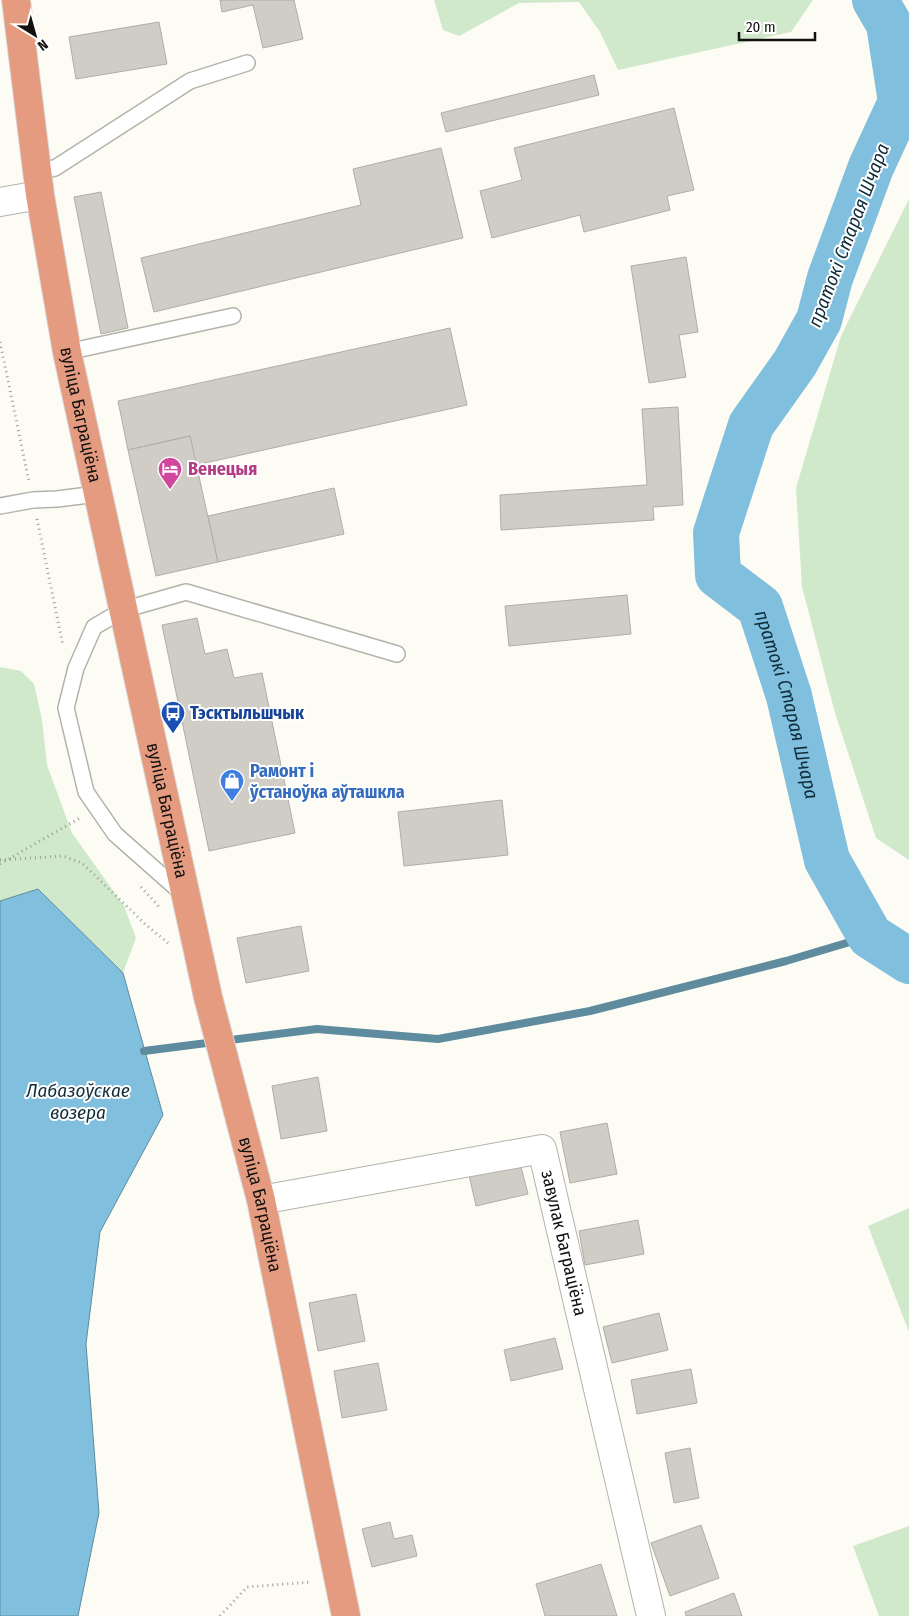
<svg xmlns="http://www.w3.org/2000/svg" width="909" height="1616" font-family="'Fira Sans Condensed',sans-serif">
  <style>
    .green { fill: #cfe9ca }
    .water { fill: #80bfdd; stroke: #5f8b9f }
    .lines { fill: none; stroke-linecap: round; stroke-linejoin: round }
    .stream { stroke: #5f8b9f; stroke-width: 8 }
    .river { stroke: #80bfdd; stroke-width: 46 }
    .building { fill: #cfcdc5; stroke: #afaea6 }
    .lane-casing { stroke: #b4b3aa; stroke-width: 18 }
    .street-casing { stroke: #b4b3aa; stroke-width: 30 }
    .highway-casing { stroke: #d9d9d9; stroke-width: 30 }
    .path { stroke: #9e9d98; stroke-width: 3; stroke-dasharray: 1 4; stroke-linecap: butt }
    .lane { stroke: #fff; stroke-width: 15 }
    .street { stroke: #fff; stroke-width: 28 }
    .highway { stroke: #e49b7f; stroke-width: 28 }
    .labels { text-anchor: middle; stroke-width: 4; stroke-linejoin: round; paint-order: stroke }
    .street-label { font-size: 18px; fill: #12110f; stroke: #fff }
    .hotel-label { font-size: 18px; font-weight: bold; fill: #b23c85; stroke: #fff; text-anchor: start }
    .transit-label { font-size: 18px; font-weight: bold; fill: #164399; stroke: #fff; text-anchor: start }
    .shop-label { font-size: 18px; font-weight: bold; fill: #366cbe; stroke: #fff; text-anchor: start }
    .water-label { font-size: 19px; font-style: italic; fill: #0f2d3a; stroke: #fff }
  </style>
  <rect width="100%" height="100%" fill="#fdfcf4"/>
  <!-- green -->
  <g class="green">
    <path d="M434 0H813L791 32 618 70 600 32 579 2 519 3 459 36 443 30Z"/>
    <path d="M909 199V860L876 838 835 713 802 587 796 488 841 336Z"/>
    <path d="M0 667 21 671 34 684 42 720 47 765 72 833 124 906 136 938 123 973 38 889 0 901Z"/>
    <path d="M909 1208V1332L868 1226Z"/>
    <path d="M909 1526V1616H879L853 1546Z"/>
  </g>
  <!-- water -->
  <path class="water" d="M38 889 123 973 163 1115 100 1232 86 1344 99 1513 78 1616H0V901Z"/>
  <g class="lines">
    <!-- stream -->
    <path class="stream" d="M144 1051 317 1029 438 1039 590 1011 786 961 870 936"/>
    <!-- river -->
    <path class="river" id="s1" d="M875 0 889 24 901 102 871 167 830 278 819 320 795 363 751 425 716 533 718 575 760 607 789 696 827 860 870 936 909 961"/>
  </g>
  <!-- building -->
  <g class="building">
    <path d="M220 0H294L303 39 263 48 253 5 222 12Z"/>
    <path d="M159 22 167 64 76 79 69 37Z"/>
    <path d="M594 75 599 95 446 132 441 113Z"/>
    <path d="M674 108 694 190 667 196 670 210 584 232 580 215 492 238 480 191 522 180 514 148Z"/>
    <path d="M441 148 463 238 154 312 141 258 361 205 353 169Z"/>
    <path d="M101 192 128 328 101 334 74 197Z"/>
    <path d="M686 257 698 332 679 335 686 377 649 383 631 266Z"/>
    <path d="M450 328 467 405 196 465 190 436 128 450 118 401Z"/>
    <path d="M678 407 683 505 653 507 654 520 501 530 500 495 647 485 642 409Z"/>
    <path d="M190 436 218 562 156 576 128 450Z"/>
    <path d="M334 488 344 534 218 562 208 516Z"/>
    <path d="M627 595 631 634 509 646 505 606Z"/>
    <path d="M197 618 205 654 227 649 234 678 262 673 295 833 209 851 162 625Z"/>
    <path d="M502 800 508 855 404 866 398 812Z"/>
    <path d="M301 926 309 971 246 983 237 938Z"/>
    <path d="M318 1077 327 1131 281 1139 272 1086Z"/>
    <path d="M607 1123 617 1174 570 1183 560 1132Z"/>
    <path d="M520 1163 528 1194 476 1206 469 1175Z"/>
    <path d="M638 1220 644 1254 585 1265 579 1231Z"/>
    <path d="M356 1294 365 1341 318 1351 309 1303Z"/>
    <path d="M659 1313 668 1350 612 1363 603 1327Z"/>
    <path d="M555 1338 563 1369 511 1381 504 1350Z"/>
    <path d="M378 1363 387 1410 342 1418 334 1371Z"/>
    <path d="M691 1369 697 1403 637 1414 631 1380Z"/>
    <path d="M690 1448 699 1498 674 1503 665 1453Z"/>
    <path d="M390 1522 394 1539 412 1535 417 1556 372 1567 362 1529Z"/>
    <path d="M701 1525 719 1578 670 1596 651 1543Z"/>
    <path d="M601 1564 617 1616H545L536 1584Z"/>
    <path d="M734 1593 742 1616H686L685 1612Z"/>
  </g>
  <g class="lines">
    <defs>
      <g id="lane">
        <path d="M37 171 55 168 190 81 247 63"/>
        <path d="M67 352 233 316"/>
        <path d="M0 506 33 500 57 499 97 494"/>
        <path d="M184 895 115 834 86 792 66 708 76 668 94 627 123 610 186 592 397 654"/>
      </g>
      <g id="street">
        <path d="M0 202 40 195"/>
        <path id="s2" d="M261 1200 542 1149 651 1616"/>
      </g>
      <g id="highway">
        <path id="s3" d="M16 0 40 195 67 352 208 997 261 1200 346 1616"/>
      </g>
    </defs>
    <!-- lane casing -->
    <use href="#lane" class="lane-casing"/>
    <!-- street casing -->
    <use href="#street" class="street-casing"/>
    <!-- highway casing -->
    <use href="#highway" class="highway-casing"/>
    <!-- path -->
    <g class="path">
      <path d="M0 342 29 482"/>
      <path d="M37 519 63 646"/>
      <path d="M0 860 63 856 82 863 145 924 168 943"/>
      <path d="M0 864 80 818"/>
      <path d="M141 887 160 908"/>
      <path d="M220 1616 247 1587 312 1582"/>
    </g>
    <!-- lane -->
    <use href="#lane" class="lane"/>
    <!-- street -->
    <use href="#street" class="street"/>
    <!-- highway -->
    <use href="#highway" class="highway"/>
  </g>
  <!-- icons -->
  <defs>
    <symbol id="hotel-pin" viewBox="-11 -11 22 30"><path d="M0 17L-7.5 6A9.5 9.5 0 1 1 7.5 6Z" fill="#d1479c" stroke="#fff"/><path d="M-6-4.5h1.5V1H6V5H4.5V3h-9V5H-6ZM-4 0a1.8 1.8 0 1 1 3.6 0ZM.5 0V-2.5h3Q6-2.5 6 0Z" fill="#fff"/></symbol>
    <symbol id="bus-pin" viewBox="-11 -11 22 30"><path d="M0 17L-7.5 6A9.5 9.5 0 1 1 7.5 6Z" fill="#1a4fb4" stroke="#fff"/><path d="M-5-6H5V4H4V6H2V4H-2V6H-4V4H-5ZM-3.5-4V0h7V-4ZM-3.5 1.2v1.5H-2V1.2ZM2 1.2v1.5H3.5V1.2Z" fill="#fff"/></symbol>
    <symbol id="shop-pin" viewBox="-11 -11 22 30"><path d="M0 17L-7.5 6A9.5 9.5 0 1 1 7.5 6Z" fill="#3f7fe0" stroke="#fff"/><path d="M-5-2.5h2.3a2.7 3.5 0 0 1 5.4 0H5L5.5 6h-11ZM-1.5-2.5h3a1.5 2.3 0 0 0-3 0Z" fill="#fff"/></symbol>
  </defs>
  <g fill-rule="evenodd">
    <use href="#hotel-pin" x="156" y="455" width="28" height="38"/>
    <use href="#bus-pin" x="159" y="699" width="28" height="38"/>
    <use href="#shop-pin" x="218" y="767" width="28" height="38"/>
  </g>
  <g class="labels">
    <!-- street labels -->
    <g class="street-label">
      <text dy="6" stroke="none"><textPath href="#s3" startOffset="420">вуліца Баграціёна</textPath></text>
      <text dy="6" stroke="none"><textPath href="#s3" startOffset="825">вуліца Баграціёна</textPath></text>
      <text dy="6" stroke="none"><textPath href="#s3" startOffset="1230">вуліца Баграціёна</textPath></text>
      <text dy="6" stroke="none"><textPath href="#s2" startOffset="382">завулак Баграціёна</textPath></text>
    </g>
    <!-- hotel labels -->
    <g class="hotel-label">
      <text x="188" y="475">Венецыя</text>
    </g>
    <!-- transit labels -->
    <g class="transit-label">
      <text x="190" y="719">Тэсктыльшчык</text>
    </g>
    <!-- shop labels -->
    <g class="shop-label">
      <text x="250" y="777">Рамонт і<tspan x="250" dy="21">ўстаноўка аўташкла</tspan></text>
    </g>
    <!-- water labels -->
    <g class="water-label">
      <text transform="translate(848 235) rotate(-69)" y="7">пратокі Старая Шчара</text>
      <text dy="7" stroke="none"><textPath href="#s1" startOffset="775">пратокі Старая Шчара</textPath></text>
      <text x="78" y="1097">Лабазоўскае<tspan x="78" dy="22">возера</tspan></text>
    </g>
  </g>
  <!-- north arrow -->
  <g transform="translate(35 35) rotate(143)" stroke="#ffffff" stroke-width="4" paint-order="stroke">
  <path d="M0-4L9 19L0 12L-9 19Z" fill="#12110f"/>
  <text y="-8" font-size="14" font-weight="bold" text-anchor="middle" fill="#12110f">N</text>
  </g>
  <!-- scale -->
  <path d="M739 32v8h76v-8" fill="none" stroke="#12110f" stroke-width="2.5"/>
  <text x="746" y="32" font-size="15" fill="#12110f" stroke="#ffffff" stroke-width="4" paint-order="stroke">20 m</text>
</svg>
